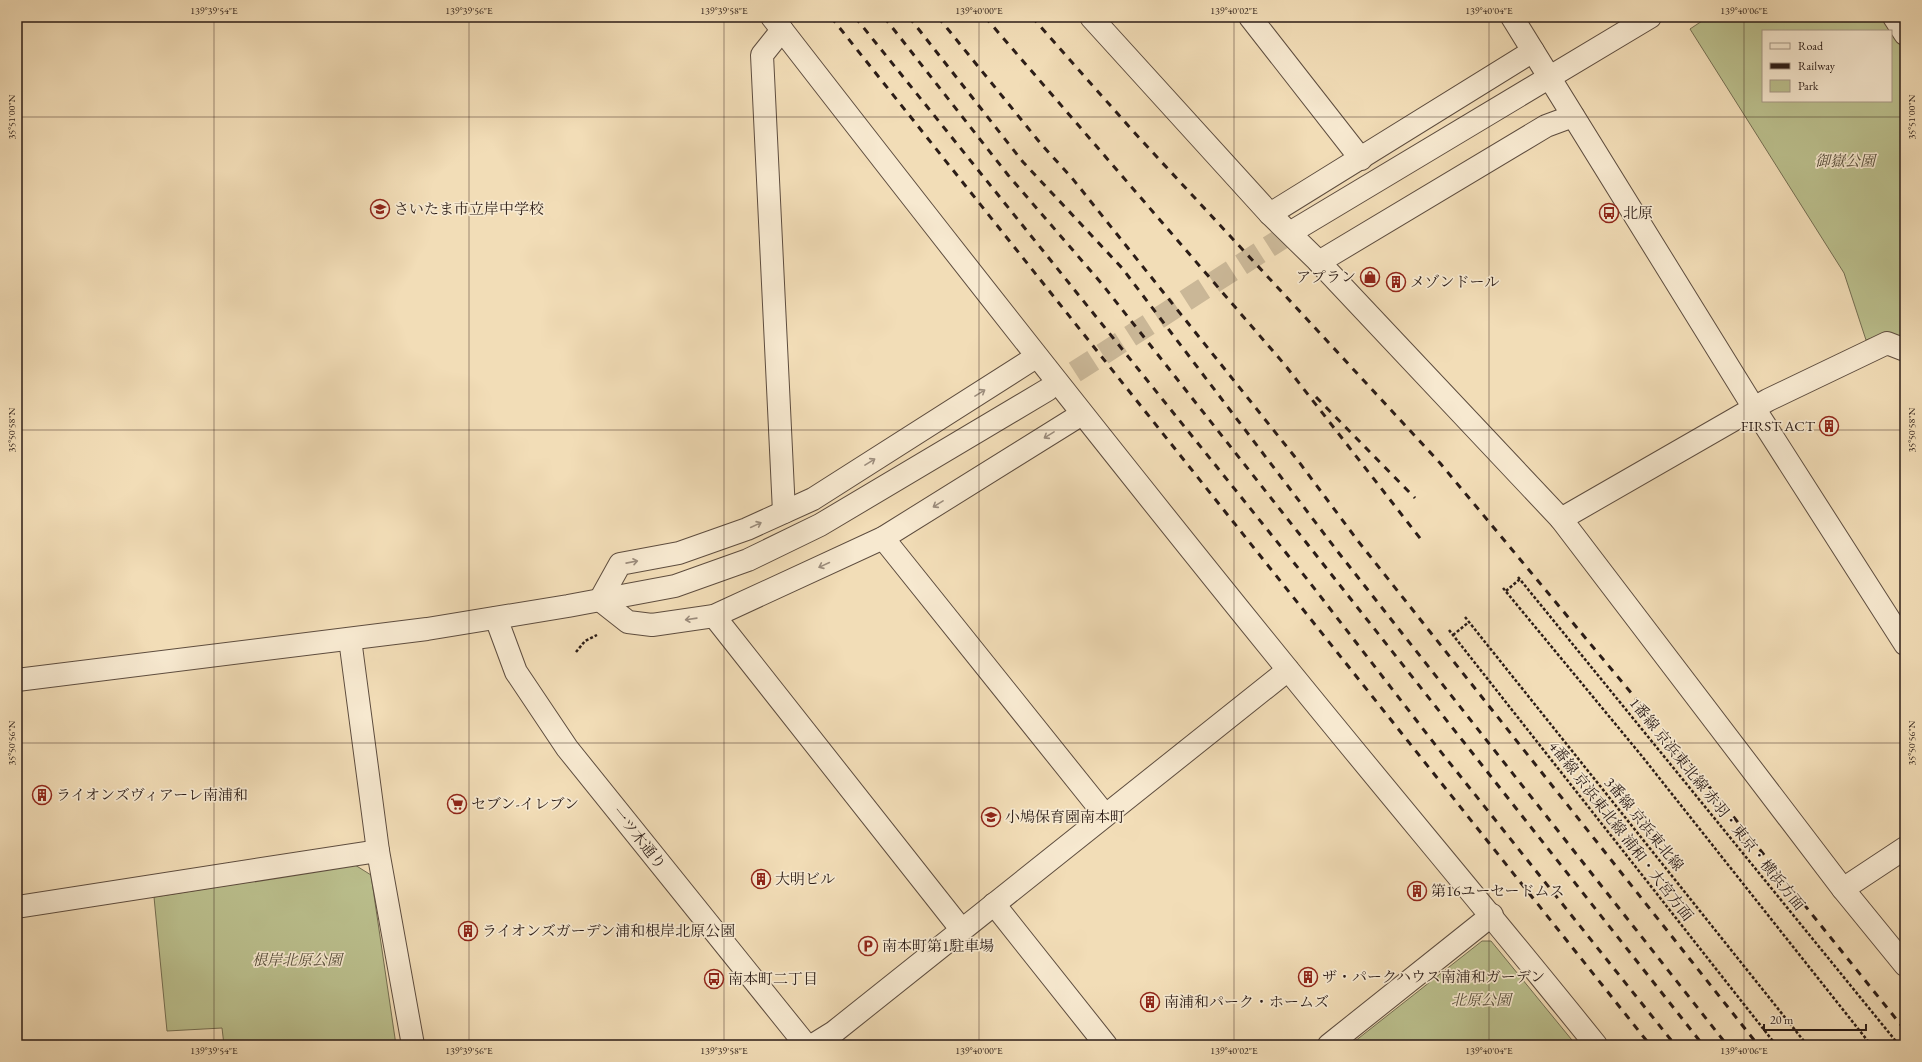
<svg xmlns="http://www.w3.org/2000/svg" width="1922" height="1062" font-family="'EB Garamond','Noto Serif JP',serif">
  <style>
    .green { fill: #bbc08e; stroke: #746e52; fill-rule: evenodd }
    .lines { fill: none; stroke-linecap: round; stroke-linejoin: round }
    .tertiary-tunnel { stroke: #cab797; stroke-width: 22; stroke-dasharray: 22 11; stroke-linecap: butt }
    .minor-casing { stroke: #5e4d3f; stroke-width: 24 }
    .tertiary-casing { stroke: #5e4d3f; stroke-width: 24 }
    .path { stroke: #2c1d17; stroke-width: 2.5; stroke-dasharray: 3 2; stroke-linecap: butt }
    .minor { stroke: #f7e9d0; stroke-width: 22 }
    .tertiary { stroke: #f7e9d0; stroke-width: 22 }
    .rail { stroke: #2c1d17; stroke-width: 3; stroke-dasharray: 7 7; stroke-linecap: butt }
    .oneway { stroke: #9c8d7d }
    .ticks { fill: none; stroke: #2c1d17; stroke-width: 1; stroke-opacity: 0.45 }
    .labels { text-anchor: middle; stroke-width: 3.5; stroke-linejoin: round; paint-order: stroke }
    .park-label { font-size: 15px; font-style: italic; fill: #574e3b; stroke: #f7e9d0 }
    .poi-label { font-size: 15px; fill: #2c1d17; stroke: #f7e9d0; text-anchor: start }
    .street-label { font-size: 15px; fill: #2c1d17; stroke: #f7e9d0 }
    .neatline { fill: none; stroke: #2c1d17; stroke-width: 1.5 }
    .ticks-label { font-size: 10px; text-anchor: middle; fill: #2c1d17 }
  </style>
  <rect width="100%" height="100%" fill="#f2ddb7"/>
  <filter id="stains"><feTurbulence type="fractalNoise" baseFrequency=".005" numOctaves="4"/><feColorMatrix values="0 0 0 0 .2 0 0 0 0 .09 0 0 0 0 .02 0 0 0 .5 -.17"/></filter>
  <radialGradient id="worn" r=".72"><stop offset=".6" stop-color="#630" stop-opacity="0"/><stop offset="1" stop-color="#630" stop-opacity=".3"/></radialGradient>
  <!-- green -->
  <g class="green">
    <path d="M1708 17H1884L1905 51V338L1887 333 1866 340 1844 273 1690 29ZM1763 31H1891V101H1763Z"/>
    <path d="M355 865 371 875 396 1045H224L222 1028 167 1031 154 897Z"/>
    <path d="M1482 941H1491L1576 1045H1350Z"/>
  </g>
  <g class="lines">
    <!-- tertiary-tunnel -->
    <path class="tertiary-tunnel" d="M1047 390 1298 228"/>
    <defs>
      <g id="minor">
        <path d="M772 17C941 235 1111 452 1285 666 1388 793 1494 918 1596 1045"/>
        <path d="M1091 17 1270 214 1319 262 1561 519 1843 889 1905 965"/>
        <path d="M1250 17 1361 159"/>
        <path d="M1894 17 1905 34"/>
        <path d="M782 30 762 55 784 512"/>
        <path d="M1270 214 1533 51"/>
        <path d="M1319 262 1546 126 1573 116"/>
        <path d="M1036 357 813 499 747 529 679 553 620 564 600 600 628 622 652 625 714 616 883 538 1082 414"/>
        <path d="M1561 519 1768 400 1887 343 1905 350"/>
        <path d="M883 538 1105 815"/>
        <path d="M714 616 961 929"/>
        <path d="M350 639 378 851 413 1045"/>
        <path d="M1843 889 1905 848"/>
        <path d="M994 904 1106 1045"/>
        <path d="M17 907 378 851"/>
        <path d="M813 1045 834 1032 1288 670"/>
        <path d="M1329 1045 1492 915"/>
      </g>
      <g id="tertiary">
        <path d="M1512 17 1754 408 1905 644"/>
        <path d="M1298 228 1650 17"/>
        <path d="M496 618 516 672 567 748 806 1045"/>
        <path d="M17 680 427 629 568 606 675 586 748 560 820 525 1047 390"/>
      </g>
    </defs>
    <!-- minor casing -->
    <use href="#minor" class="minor-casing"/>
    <!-- tertiary casing -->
    <use href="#tertiary" class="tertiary-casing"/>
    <!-- path -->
    <g class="path">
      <path d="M1518 577 1899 1045"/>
      <path d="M1503 588 1641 755 1871 1045"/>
      <path d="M1506 591 1520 579"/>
      <path d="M1465 617 1807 1045"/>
      <path d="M1449 630 1776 1045"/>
      <path d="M1453 635 1469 622"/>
      <path d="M576 652 585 641 597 635"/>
    </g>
    <!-- minor -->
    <use href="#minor" class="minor"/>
    <!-- tertiary -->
    <use href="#tertiary" class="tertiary"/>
    <!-- rail -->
    <g class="rail">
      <path d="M831 17 1650 1045"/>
      <path d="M855 17 1307 579 1437 747 1675 1045"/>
      <path d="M884 17 1008 175 1102 284 1703 1045"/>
      <path d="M909 17 1023 162 1122 268 1338 552 1727 1045"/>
      <path d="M938 17 1041 144 1072 178 1299 462 1358 541 1758 1045"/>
      <path d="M985 17 1285 365 1423 542"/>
      <path d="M1032 17 1132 130 1440 463 1716 795 1905 1030"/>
      <path d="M1316 397 1415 498"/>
    </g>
  </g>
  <!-- one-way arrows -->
  <defs><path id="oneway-shaft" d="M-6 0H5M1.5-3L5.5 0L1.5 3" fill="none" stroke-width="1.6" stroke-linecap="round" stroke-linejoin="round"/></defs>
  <g class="oneway">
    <use href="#oneway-shaft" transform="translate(980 393) rotate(-32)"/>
    <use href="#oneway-shaft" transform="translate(1049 435) rotate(148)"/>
    <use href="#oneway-shaft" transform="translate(870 462) rotate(-32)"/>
    <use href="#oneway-shaft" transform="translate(938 504) rotate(148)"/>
    <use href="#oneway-shaft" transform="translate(756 525) rotate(-25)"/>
    <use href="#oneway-shaft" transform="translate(632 562) rotate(-11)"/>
    <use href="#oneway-shaft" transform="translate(824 565) rotate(155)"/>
    <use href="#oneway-shaft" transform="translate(691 619) rotate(172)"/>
  </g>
  <!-- ticks -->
  <path class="ticks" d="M214 17V1045M469 17V1045M724 17V1045M979 17V1045M1234 17V1045M1489 17V1045M1744 17V1045M17 117H1905M17 430H1905M17 743H1905"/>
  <!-- icons -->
  <defs>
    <symbol id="school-ring" viewBox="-11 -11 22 22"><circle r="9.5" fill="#f7e9d0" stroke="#8f2418" stroke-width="1.5"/><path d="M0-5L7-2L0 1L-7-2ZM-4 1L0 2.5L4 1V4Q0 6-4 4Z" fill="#8f2418"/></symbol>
    <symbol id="bus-ring" viewBox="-11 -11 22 22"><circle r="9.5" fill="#f7e9d0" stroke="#8f2418" stroke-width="1.5"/><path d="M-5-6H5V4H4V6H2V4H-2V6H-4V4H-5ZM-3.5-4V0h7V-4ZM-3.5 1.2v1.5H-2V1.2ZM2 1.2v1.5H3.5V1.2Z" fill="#8f2418"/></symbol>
    <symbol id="shop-ring" viewBox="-11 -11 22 22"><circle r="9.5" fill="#f7e9d0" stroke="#8f2418" stroke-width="1.5"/><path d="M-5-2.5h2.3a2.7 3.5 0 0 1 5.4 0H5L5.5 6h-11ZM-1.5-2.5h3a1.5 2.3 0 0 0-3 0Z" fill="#8f2418"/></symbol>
    <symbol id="building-ring" viewBox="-11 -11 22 22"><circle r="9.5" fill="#f7e9d0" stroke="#8f2418" stroke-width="1.5"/><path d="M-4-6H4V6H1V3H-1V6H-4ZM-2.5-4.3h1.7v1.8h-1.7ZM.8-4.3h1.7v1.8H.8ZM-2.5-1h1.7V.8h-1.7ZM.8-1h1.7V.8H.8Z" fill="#8f2418"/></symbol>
    <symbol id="supermarket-ring" viewBox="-11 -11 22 22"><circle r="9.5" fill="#f7e9d0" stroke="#8f2418" stroke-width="1.5"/><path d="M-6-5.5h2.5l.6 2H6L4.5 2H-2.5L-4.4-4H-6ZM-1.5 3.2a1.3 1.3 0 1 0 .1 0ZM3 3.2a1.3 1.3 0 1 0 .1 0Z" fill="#8f2418"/></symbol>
    <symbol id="parking-ring" viewBox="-11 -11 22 22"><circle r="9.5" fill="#f7e9d0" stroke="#8f2418" stroke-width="1.5"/><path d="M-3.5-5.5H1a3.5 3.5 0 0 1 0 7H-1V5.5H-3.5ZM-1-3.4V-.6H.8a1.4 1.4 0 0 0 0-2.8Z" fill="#8f2418"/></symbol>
  </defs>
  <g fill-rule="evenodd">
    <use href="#school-ring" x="369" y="198" width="22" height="22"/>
    <use href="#bus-ring" x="1598" y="202" width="22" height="22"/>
    <use href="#shop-ring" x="1359" y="266" width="22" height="22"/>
    <use href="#building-ring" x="1385" y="271" width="22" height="22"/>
    <use href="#building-ring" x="1818" y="415" width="22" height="22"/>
    <use href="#building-ring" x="31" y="784" width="22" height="22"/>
    <use href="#supermarket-ring" x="446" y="793" width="22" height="22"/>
    <use href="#school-ring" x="980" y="806" width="22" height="22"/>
    <use href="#building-ring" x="750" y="868" width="22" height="22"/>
    <use href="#building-ring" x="1406" y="880" width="22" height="22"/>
    <use href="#building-ring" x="457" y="920" width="22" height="22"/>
    <use href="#parking-ring" x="857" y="935" width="22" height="22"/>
    <use href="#building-ring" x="1297" y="966" width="22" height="22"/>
    <use href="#bus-ring" x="703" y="968" width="22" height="22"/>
    <use href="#building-ring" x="1139" y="991" width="22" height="22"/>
  </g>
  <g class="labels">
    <!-- park labels -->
    <g class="park-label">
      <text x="1845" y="166">御嶽公園</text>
      <text x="297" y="965">根岸北原公園</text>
      <text x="1481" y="1005">北原公園</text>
    </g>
    <!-- poi labels -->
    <g class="poi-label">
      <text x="394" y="214">さいたま市立岸中学校</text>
      <text x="1623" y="218">北原</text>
      <text x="1356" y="282" text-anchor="end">アプラン</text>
      <text x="1410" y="287">メゾンドール</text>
      <text x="1815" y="431" text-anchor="end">FIRST ACT</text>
      <text x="56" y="800">ライオンズヴィアーレ南浦和</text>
      <text x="471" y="809">セブン-イレブン</text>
      <text x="1005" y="822">小鳩保育園南本町</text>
      <text x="775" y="884">大明ビル</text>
      <text x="1431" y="896">第16ユーセードムス</text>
      <text x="482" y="936">ライオンズガーデン浦和根岸北原公園</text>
      <text x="882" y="951">南本町第1駐車場</text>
      <text x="1322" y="982">ザ・パークハウス南浦和ガーデン</text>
      <text x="728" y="984">南本町二丁目</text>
      <text x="1164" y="1007">南浦和パーク・ホームズ</text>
    </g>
    <!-- street labels -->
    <g class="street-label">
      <text transform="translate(1717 804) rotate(51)" y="5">1番線 京浜東北線 赤羽・東京・横浜方面</text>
      <text transform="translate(1644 824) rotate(51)" y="5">3番線 京浜東北線</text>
      <text transform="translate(1621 831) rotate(52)" y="5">4番線 京浜東北線 浦和・大宮方面</text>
      <text transform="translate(639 838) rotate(51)" y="5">一ツ木通り</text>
    </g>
  </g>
  <!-- margin -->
  <rect width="1922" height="1062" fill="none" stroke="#f2ddb7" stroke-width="44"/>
  <!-- legend -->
  <rect x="1762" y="30" width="130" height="72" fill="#f7e9d0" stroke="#a69786"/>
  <rect x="1770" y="43" width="20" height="6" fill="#f7e9d0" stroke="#a69786"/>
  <text x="1798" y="50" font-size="12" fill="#2c1d17">Road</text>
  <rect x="1770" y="63" width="20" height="6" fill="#2c1d17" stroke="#a69786"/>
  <text x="1798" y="70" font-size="12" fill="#2c1d17">Railway</text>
  <rect x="1770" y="80" width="20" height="12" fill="#bbc08e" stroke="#a69786"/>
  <text x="1798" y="90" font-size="12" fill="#2c1d17">Park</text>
  <!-- scale -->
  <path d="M1764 1024v6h102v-6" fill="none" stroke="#2c1d17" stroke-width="2"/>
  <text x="1770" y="1024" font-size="12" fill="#2c1d17" stroke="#f7e9d0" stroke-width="3" paint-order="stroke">20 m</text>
  <rect x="22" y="22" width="1878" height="1018" class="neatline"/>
  <g class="ticks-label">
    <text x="214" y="14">139°39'54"E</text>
    <text x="469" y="14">139°39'56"E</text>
    <text x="724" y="14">139°39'58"E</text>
    <text x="979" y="14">139°40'00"E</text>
    <text x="1234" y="14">139°40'02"E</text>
    <text x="1489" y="14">139°40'04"E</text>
    <text x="1744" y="14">139°40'06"E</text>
    <text transform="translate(11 117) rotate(-90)" y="4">35°51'00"N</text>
    <text transform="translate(1911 117) rotate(-90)" y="4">35°51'00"N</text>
    <text transform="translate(11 430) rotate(-90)" y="4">35°50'58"N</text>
    <text transform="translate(1911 430) rotate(-90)" y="4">35°50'58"N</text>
    <text transform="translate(11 743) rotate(-90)" y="4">35°50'56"N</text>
    <text transform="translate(1911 743) rotate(-90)" y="4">35°50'56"N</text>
    <text x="214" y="1054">139°39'54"E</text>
    <text x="469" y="1054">139°39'56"E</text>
    <text x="724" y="1054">139°39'58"E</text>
    <text x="979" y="1054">139°40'00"E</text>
    <text x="1234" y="1054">139°40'02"E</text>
    <text x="1489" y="1054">139°40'04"E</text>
    <text x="1744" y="1054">139°40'06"E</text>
  </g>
  <rect width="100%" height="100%" filter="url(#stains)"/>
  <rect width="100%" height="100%" fill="url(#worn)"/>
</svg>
